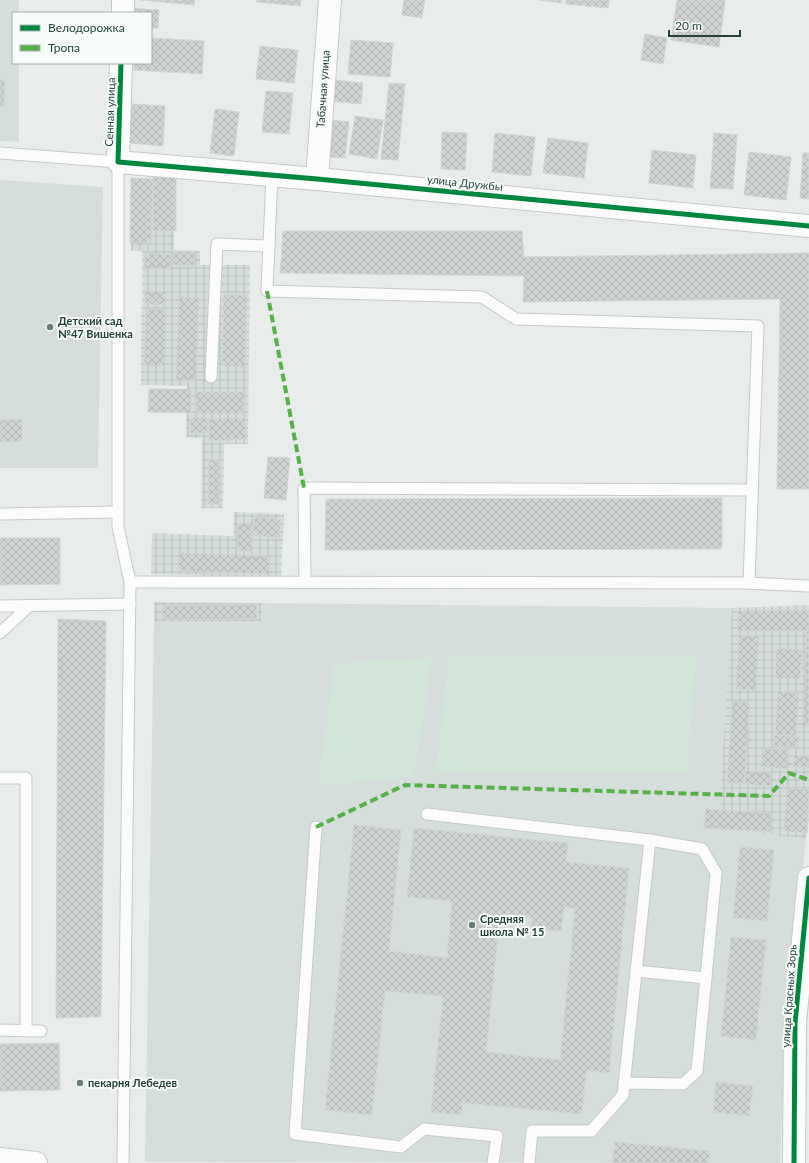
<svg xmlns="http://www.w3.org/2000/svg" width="809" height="1163" font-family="Lato,sans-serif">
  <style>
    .built { fill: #d6dedb }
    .industrial { fill: url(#industrial-grid) }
    .grass { fill: #d1e6d8 }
    .building { fill: url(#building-cross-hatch); stroke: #d1d6d4; fill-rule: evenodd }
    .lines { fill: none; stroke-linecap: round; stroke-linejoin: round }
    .service-casing { stroke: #c5cac8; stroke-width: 13 }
    .minor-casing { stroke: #c5cac8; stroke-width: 24 }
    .tertiary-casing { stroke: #c5cac8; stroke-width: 24 }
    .service { stroke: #fcfcfc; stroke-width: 11 }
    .minor { stroke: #fcfcfc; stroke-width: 22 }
    .tertiary { stroke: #fcfcfc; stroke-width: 22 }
    .quiet { stroke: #55b346; stroke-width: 4; stroke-dasharray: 8 4; stroke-linecap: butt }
    .cycleway-casing { stroke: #f7fbf9; stroke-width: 8 }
    .cycleway { stroke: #00873e; stroke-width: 5 }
    .poi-dot { fill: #697e78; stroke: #f7fbf9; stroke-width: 1.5 }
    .labels { text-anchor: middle; stroke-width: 4; stroke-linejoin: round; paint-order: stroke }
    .street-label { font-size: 11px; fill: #24423a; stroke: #f7fbf9 }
    .poi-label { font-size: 11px; font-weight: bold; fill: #24423a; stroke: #f7fbf9; text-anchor: start }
  </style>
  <defs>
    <pattern id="industrial-grid" width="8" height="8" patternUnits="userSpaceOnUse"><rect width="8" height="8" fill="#d6dedb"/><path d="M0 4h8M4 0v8" fill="none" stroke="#b8c0bd"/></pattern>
    <pattern id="building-cross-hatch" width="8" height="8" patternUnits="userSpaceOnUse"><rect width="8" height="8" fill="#cfd4d2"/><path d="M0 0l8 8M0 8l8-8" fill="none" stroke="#b2b7b5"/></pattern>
  </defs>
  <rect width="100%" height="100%" fill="#e8edeb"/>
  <!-- built -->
  <g class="built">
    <path d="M0 0H19V13H13V63H19V142L0 141Z"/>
    <path d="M0 180 103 187 98 468H0Z"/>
    <path d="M262 603 732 608 718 828 806 839 786 1010 780 1163 145 1162 154 622H261Z"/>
  </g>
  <!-- industrial -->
  <g class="industrial">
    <path d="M131 179H174V251H200V265H250L248 444H224L223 508H201L202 438 186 437 187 386 141 385 142 251H131Z"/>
    <path d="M234 512 284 514 281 578 151 574 152 533 233 536Z"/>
    <path d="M154 602 262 603 261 622H154Z"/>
    <path d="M809 605V820L806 839 718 828 732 608Z"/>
  </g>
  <!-- grass -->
  <g class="grass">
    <path d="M696 655 686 773 436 772 449 657Z"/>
    <path d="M432 657 414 776 318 786 335 664Z"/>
  </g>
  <!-- building -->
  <g class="building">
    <path d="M141 0H195L194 5Z"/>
    <path d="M257 0H301L300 6 257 2Z"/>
    <path d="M404 0H425L422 18 402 15Z"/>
    <path d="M539 0H561V3Z"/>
    <path d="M566 0H609L608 8 566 4Z"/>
    <path d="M677 0H725L719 47 671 40Z"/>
    <path d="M129 8 159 10 158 28H151V13H128Z"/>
    <path d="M645 34 667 38 663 64 641 60Z"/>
    <path d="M151 38 204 41 202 74 134 70V63H151Z"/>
    <path d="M351 40 393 43 390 77 348 74Z"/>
    <path d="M260 46 298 50 294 83 256 79Z"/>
    <path d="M0 80 5 81 4 107 0 106Z"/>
    <path d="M334 80 363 83 361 104 332 101Z"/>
    <path d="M389 83 405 84 398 160 381 159Z"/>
    <path d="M266 91 293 93 289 134 262 132Z"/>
    <path d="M132 104 165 106 163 146 129 143Z"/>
    <path d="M215 109 239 112 234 156 210 153Z"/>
    <path d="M355 116 383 120 377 159 349 154Z"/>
    <path d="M332 120 349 122 345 158 327 157Z"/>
    <path d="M442 132 467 133 465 170 441 169Z"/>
    <path d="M495 133 535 137 531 176 492 172Z"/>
    <path d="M714 133 737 135 733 189 710 188Z"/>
    <path d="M548 138 588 143 584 178 543 173Z"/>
    <path d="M652 150 696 155 693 188 649 183Z"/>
    <path d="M749 152 791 157 786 200 744 195Z"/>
    <path d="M803 153H809V199L800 198Z"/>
    <path d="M176 174V231H153V175Z"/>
    <path d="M131 178 153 179 151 243H130Z"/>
    <path d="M283 231H522L524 257 809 253V489H777L780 299 523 302 524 276 280 273Z"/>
    <rect x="173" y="251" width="22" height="14"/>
    <path d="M145 253 171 255 170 269 144 268Z"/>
    <rect x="145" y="291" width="21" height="13"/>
    <path d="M224 295H247L245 367 222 366Z"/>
    <path d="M179 297 199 298 196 381 176 380Z"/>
    <path d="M146 309H166L165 366 144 365Z"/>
    <path d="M149 389H191V413L148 412Z"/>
    <rect x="196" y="392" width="48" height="22"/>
    <path d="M191 417 208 418 207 433H190Z"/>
    <path d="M245 418 246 439 209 441V419Z"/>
    <path d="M22 419V441L0 442V420Z"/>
    <path d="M268 457 290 458 286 500 264 498Z"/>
    <path d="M209 460H220V504H208Z"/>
    <path d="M722 498V549L325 550 326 499Z"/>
    <path d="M255 516 281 520 279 538 253 535Z"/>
    <path d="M238 523H252V551H237Z"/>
    <path d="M0 538H60V584L0 585Z"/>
    <path d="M179 553 270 556 269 574 178 571Z"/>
    <path d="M257 604V619L162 620V606Z"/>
    <path d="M809 610V631H738V611Z"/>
    <path d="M58 619 106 621 101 1017 56 1018Z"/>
    <path d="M807 631H809V676L804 675Z"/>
    <path d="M739 635 759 636 756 690 736 689Z"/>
    <path d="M777 648 802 650 800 679 775 678Z"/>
    <path d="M806 675 809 676V726H802Z"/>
    <path d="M778 691 799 693 796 736 775 735Z"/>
    <path d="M732 701 750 702 744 784 727 783Z"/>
    <path d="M775 735 799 737 798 748 774 746Z"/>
    <path d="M762 748 788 749 787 769 761 767Z"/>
    <path d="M794 755 809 756V768L793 767Z"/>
    <path d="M746 771 771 772 770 786 745 784Z"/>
    <path d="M787 788 809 789 807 833 784 831Z"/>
    <path d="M706 809 772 813 771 832 704 828Z"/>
    <path d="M354 825 401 830 389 951 447 958 452 901 407 897 414 828 568 843 566 862 629 868 609 1073 586 1071 582 1114 463 1103 462 1115 431 1112 443 996 385 991 372 1115 325 1110ZM564 907 575 909 560 1060 486 1052 500 914 532 917 531 929 561 931Z"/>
    <path d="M740 847 774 850 767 921 733 918Z"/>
    <path d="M731 937 766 940 756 1040 721 1036Z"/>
    <path d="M59 1043 60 1090 0 1091V1044Z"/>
    <path d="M716 1082 753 1086 749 1116 713 1112Z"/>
    <path d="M615 1142 710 1151 709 1163H612Z"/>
  </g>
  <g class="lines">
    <defs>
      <g id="service">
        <path d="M0 153 118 162V527L130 582 123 1163"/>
        <path d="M272 175 267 291 482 297 516 319 758 326 749 583"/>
        <path d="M211 377 217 244 269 246"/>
        <path d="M0 514 118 512"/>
        <path d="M130 582 749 583 809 586"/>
        <path d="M305 582 304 488 752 490"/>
        <path d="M0 606 130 604"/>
        <path d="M0 633 29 606"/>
        <path d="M0 778H26V1031"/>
        <path d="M427 814 650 840 623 1095 591 1131H532L529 1163"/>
        <path d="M316 827 295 1134 401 1147 424 1129 497 1136 493 1163"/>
        <path d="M636 971 706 978"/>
        <path d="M0 1030 41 1031"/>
        <path d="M624 1083 683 1084 697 1071 716 873 702 849 650 840"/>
      </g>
      <g id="minor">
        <path d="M123 13V0"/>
        <path d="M121 63 118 162 317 179 809 226"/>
        <path d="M317 179 330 0"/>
        <path d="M794 1163 795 1023 809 878"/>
      </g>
      <path id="tertiary" d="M0 1159 36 1163"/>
    </defs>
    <!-- service casing -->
    <use href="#service" class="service-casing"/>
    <!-- minor casing -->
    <use href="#minor" class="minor-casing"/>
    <!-- tertiary casing -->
    <use href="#tertiary" class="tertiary-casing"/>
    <!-- service -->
    <use href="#service" class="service"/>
    <!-- minor -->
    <use href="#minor" class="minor"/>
    <!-- tertiary -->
    <use href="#tertiary" class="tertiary"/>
    <!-- quiet -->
    <g class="quiet">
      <path d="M267 291 304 488"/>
      <path d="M316 827 405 785 769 796 789 773 809 780"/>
    </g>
    <defs>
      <g id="cycleway">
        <path d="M121 63 118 162 317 179 809 226"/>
        <path d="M794 1163 795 1023 809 878"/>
      </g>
    </defs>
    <!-- cycleway casing -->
    <use href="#cycleway" class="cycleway-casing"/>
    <!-- cycleway -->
    <use href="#cycleway" class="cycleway"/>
  </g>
  <!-- markers -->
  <g class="poi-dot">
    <circle cx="50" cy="327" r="4"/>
    <circle cx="472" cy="925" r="4"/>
    <circle cx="80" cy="1083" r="4"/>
  </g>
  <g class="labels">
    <!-- street labels -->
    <g class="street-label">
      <text transform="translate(323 89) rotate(-86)" y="4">Табачная улица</text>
      <text transform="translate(110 112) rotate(-88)" y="4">Сенная улица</text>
      <text transform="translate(465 183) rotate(6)" y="4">улица Дружбы</text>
      <text transform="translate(789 996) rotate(-86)" y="4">улица Красных Зорь</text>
    </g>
    <!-- poi labels -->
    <g class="poi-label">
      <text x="58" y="325">Детский сад<tspan x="58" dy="13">№47 Вишенка</tspan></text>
      <text x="480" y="923">Средняя<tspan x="480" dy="13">школа № 15</tspan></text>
      <text x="88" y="1087">пекарня Лебедев</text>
    </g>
  </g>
  <!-- legend -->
  <rect x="12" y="12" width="140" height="52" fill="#f7fbf9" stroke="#a3b1ad"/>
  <rect x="20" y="25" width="20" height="6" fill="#00873e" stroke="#a3b1ad"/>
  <text x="48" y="32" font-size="12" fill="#24423a">Велодорожка</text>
  <rect x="20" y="45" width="20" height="6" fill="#55b346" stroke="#a3b1ad"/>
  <text x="48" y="52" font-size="12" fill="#24423a">Тропа</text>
  <!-- scale -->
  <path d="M669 30v6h71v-6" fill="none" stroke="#24423a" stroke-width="2"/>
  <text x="675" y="30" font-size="12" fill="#24423a" stroke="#f7fbf9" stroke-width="3" paint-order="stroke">20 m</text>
</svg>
